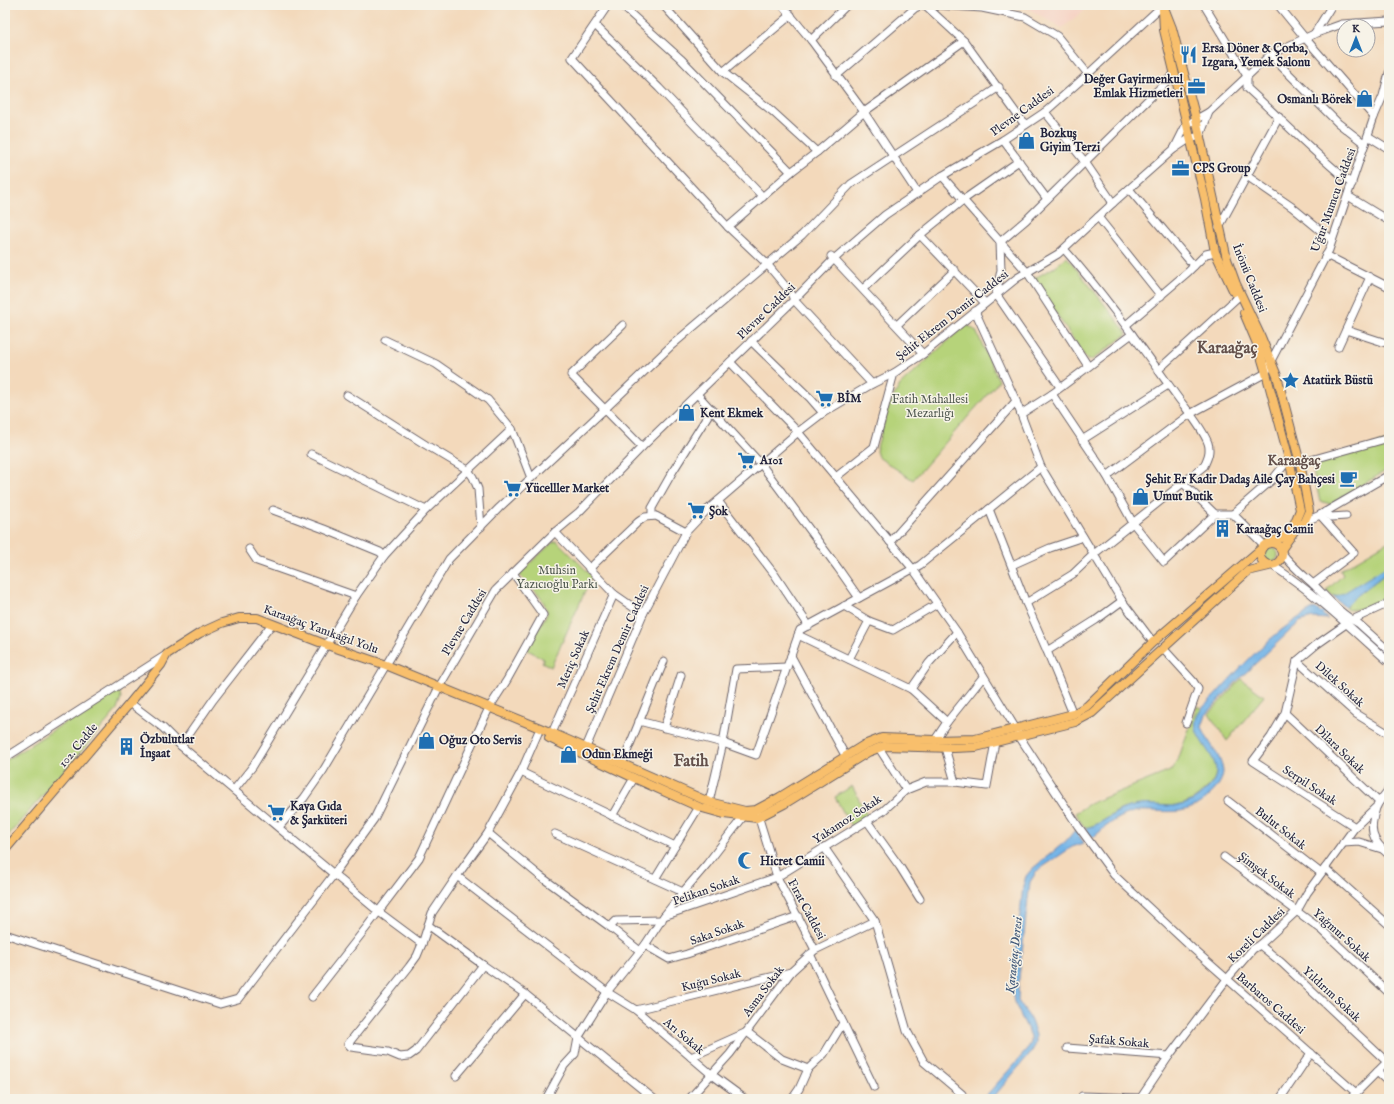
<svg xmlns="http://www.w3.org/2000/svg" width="1394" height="1104" font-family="'IM FELL English',serif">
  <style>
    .built { fill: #f6d2c3 }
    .green { fill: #b6d37a; stroke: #6c7a5a }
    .water { fill: #72b3e7; stroke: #4a6a91 }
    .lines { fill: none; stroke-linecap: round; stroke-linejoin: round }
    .stream { stroke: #72b3e7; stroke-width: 2 }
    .minor-casing { stroke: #6b6268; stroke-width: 9 }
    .major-casing { stroke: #6b6268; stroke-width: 10 }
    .minor { stroke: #fff; stroke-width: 7 }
    .major { stroke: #f8bf6c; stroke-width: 8 }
    .labels { text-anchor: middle; stroke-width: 3; stroke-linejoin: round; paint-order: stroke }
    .poi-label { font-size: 12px; font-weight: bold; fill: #22223b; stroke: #f7f3e8; text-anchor: start }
    .street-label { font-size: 12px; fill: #22223b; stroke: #f7f3e8 }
    .park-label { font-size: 12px; fill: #4e574e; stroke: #f7f3e8 }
    .water-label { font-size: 13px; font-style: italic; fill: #3e5577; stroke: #f7f3e8 }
    .quarter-label { font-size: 14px; font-weight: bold; fill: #63504b; stroke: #f7f3e8 }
    .district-label { font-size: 16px; font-weight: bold; fill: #63504b; stroke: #f7f3e8 }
  </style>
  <rect width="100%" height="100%" fill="#f7f3e8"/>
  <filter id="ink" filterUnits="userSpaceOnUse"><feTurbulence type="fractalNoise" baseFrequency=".025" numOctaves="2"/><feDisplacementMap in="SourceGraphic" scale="8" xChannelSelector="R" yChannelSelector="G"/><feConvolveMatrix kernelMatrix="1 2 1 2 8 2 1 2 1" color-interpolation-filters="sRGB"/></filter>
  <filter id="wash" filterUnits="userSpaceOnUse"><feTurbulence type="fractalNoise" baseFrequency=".012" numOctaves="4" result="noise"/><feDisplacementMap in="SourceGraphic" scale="16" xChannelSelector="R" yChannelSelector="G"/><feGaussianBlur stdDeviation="0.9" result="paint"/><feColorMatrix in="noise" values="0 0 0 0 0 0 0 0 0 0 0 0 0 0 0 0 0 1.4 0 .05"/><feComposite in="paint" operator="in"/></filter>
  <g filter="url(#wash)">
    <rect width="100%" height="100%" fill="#f3d9bb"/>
    <!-- built -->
    <path class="built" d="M1017 5H1087L1082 12 1062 28 1029 9Z"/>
    <!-- green -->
    <g class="green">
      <path d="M1067 257 1124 329 1127 334 1092 360H1087L1033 279 1053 268Z"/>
      <path d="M966 324 976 331 999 381 913 480 878 457 876 451 889 405 900 385Z"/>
      <path d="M1389 441V469L1330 504 1320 501 1311 462Z"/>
      <path d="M557 541 592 576 551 667 542 662 544 659 526 649 547 614C547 599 528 585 518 574L553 542Z"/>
      <path d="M1389 541V565L1339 597H1333L1326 591 1343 575 1340 570Z"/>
      <circle cx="1271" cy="555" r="7"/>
      <path d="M1389 571V597L1359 609 1348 610 1345 608 1354 598Z"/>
      <path d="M1241 679 1264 696 1227 741 1209 714Z"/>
      <path d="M119 688 121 698 117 710 5 839V761Z"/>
      <path d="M1197 706 1202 709C1184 730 1213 748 1216 767 1217 776 1213 783 1206 789 1184 810 1174 806 1144 807 1139 807 1132 806 1126 808 1115 810 1107 820 1097 824 1093 826 1089 827 1085 828L1075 813 1089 804 1170 771 1178 760Z"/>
      <path d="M852 786 868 817 852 828 835 797Z"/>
    </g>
    <!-- water -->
    <g class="water">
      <path d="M1389 565V571L1354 598 1345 607 1333 597 1339 596Z"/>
      <path d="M1315 608 1328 619 1313 618 1301 621 1292 629 1238 680 1221 698 1206 715 1202 727C1207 742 1221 754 1223 771 1223 780 1217 788 1211 794 1190 814 1178 812 1152 811 1145 811 1138 810 1131 813 1117 817 1103 828 1093 838L1085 828C1089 827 1093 826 1097 824 1108 819 1117 810 1129 807 1163 798 1179 820 1210 786 1231 761 1190 743 1196 719 1199 709 1210 701 1217 693 1246 661 1277 628 1315 608Z"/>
      <path d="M1075 830 1084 843 1072 847 1037 871 1030 882 1019 978 1018 1001 1030 1018 1036 1035V1044L1032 1051 992 1099H983L1026 1051 1031 1043V1036L1014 1002 1012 989 1023 886 1026 876 1032 869 1066 841Z"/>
    </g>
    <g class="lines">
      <!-- stream -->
      <path class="stream" d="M1320 613 1327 611"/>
    </g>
  </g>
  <g filter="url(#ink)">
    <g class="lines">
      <defs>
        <g id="minor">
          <path d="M608 5 572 58 728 227 767 264 791 293 794 300 872 384"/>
          <path d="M621 5 681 59 791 172"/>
          <path d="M663 5 723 72 772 111 817 152"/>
          <path d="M782 5 811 40 864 112 918 194"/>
          <path d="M925 5 964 41 1022 121 1026 124"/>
          <path d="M937 5 982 8 1025 17 1057 36 1088 74"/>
          <path d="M1204 5 1247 76V88C1282 120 1315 154 1352 184"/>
          <path d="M1278 5 1305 38 1374 117"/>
          <path d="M595 25 659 88 763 197"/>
          <path d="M1314 34 1332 5"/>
          <path d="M811 40 847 5"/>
          <path d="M1270 55 1338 123 1365 144"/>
          <path d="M723 72 791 15"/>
          <path d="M836 76 915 8 922 5"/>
          <path d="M1045 112 1085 162 1113 203"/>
          <path d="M1209 112 1270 55 1286 47 1314 34 1342 24 1389 21"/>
          <path d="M1209 112 1200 136 1189 139 1174 149 1186 125Z"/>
          <path d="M1368 136 1389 149"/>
          <path d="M1003 140 1047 199"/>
          <path d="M942 176 1027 272 1088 366"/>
          <path d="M1247 176 1292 207 1332 240"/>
          <path d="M1129 189 1194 266"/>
          <path d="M1348 196 1389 221"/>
          <path d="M1098 217 1161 296"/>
          <path d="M728 227 791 172 817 152 864 112 964 41"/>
          <path d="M1219 227 1279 117"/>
          <path d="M920 235 985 303"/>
          <path d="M1326 255 1389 287"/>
          <path d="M831 256 923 354"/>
          <path d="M863 289 920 235 963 200 1019 161"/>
          <path d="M975 311 1016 401 1041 467 1122 601 1153 642"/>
          <path d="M623 325 571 375 642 447"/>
          <path d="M897 325 955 270"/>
          <path d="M1126 325 1188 272 1206 254 1215 252"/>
          <path d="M1346 330 1389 344"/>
          <path d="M385 340 436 364 488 400 512 429 531 478"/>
          <path d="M751 341 810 398 823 413"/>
          <path d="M1338 347 1370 277"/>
          <path d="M730 362 798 432 913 569 957 632 1016 729 1019 736 1078 826 1114 875 1192 948 1355 1092"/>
          <path d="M1158 370 1237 298"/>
          <path d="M1060 387 996 294 1001 270 1000 242 1026 220 1174 74"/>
          <path d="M697 394 761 464 838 568 859 598"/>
          <path d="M1052 394 1107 476 1133 523 1164 562 1215 514"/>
          <path d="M347 395 426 445 468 470 473 477 478 489 481 527"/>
          <path d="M1021 414 1052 394 1132 334"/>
          <path d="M1082 440 1168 385"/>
          <path d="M311 454 426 510 512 429"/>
          <path d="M1300 463 1389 438"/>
          <path d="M1107 476 1190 414 1266 373 1271 361 1329 250 1374 117 1383 96 1389 73"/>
          <path d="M836 477 874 447 894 373"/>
          <path d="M1183 483 1215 514H1233L1264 545"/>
          <path d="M718 501 775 575 809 626"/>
          <path d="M989 509 1026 603 1047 651 1073 714"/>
          <path d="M273 510 324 529 380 552 384 556"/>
          <path d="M1325 512 1331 517 1346 516"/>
          <path d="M1233 514 1273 479 1289 459"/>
          <path d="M652 516V508L673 471 712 409"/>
          <path d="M1304 522 1320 515 1389 475"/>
          <path d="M555 532 614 594 643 614"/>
          <path d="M890 542 1016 401"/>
          <path d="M249 549 257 561 356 596"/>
          <path d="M1282 553C1291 565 1302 574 1313 584 1327 598 1340 614 1358 623L1389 651"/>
          <path d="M1012 565 1050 548 1083 537"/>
          <path d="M1273 566C1315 593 1351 628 1389 662"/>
          <path d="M589 569 638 522 645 517 656 516 686 532"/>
          <path d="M1313 584 1354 553 1320 515"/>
          <path d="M1026 603 1073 574 1094 554 1204 466C1207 459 1211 452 1208 443 1202 427 1186 409 1176 395 1140 345 1105 295 1064 249"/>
          <path d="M844 606 869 621 893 630 937 604"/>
          <path d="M1352 620 1389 603"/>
          <path d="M1346 624 1316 645 1297 661 1285 713 1271 737 1253 761 1355 827"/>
          <path d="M798 635 911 689 947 722"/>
          <path d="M1163 648 1193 681 1198 689 1186 723"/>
          <path d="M1047 651 1096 620 1122 601"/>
          <path d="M791 656 846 757"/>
          <path d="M849 659 869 621"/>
          <path d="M1297 661 1356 714 1389 734"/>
          <path d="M911 689 929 663 957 632"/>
          <path d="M130 703 163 728 181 746 379 912 422 944"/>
          <path d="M1285 713 1379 802"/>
          <path d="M639 721 723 743 756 755 800 630 920 565 1041 467"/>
          <path d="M664 728 681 675"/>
          <path d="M552 733 614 594"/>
          <path d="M935 740 947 722 983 677"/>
          <path d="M181 746 213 700 272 624"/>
          <path d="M879 748 906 790"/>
          <path d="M945 748 955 782"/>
          <path d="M584 752 643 614 686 532 705 512 798 432 823 413 872 384 894 373 923 354 1017 278 1058 254 1113 203 1174 149"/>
          <path d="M5 758 166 655"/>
          <path d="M622 764 664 661"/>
          <path d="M521 772 675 846"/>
          <path d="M234 790 253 766 356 596 384 556 426 510"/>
          <path d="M1228 801 1321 873"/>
          <path d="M709 802 723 743 736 669 787 667"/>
          <path d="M1376 808C1369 830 1371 840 1389 855"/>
          <path d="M757 812 777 877 815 950"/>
          <path d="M612 816 634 778"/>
          <path d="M867 821 900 867 920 899"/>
          <path d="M279 827 304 798 323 771 449 559 499 508 605 409 672 345 802 235 851 184 999 87"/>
          <path d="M488 833 540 876 610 927 640 951"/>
          <path d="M555 834 683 892"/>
          <path d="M1343 843 1359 842 1382 849"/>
          <path d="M824 847 875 921 907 1031 924 1062 962 1094"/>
          <path d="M1224 857 1322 930 1389 993"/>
          <path d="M1325 868 1389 925"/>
          <path d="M457 876 607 992 636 1010 711 1074 745 1099"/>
          <path d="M655 879 699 807"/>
          <path d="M664 916 777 877 883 811 906 790 926 782H955L987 786 995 742"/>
          <path d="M428 925 483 965 525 994 654 1099"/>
          <path d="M610 927 616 921 662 920"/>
          <path d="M5 934 220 1004 238 999 334 874 374 819 439 687 496 590 555 532 579 512 642 447 794 300 834 259 885 215 942 176 1003 140 1045 112 1088 74 1163 5"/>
          <path d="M645 945 669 959 687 954 798 916"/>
          <path d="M1260 945 1282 963 1387 1062"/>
          <path d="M810 954 874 1087"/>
          <path d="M483 965 416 1051 409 1056 400 1057 388 1052 351 1047 348 1044 409 967 417 956 422 944 432 913 457 876 488 833 521 772 538 733"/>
          <path d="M312 997 366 928 419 858 489 708 507 680 543 615 513 573"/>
          <path d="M636 1010 791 972"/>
          <path d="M1067 1048 1169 1056"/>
          <path d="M691 1057 747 1032 782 1059 808 1069 824 1054 843 1023"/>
          <path d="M1377 1072 1389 1083"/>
          <path d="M456 1076 525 994"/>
          <path d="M1082 1096 1140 1098"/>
          <path d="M546 1099 564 1066 575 1054 578 1038 607 992 645 945 664 916 683 892 707 864 743 817 744 813"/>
          <path d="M689 1099 730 1054 791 972 815 950 875 921"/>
          <path d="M792 1099 799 1089 808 1069"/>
          <path d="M1140 1099 1169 1056 1227 979 1253 949 1260 945 1297 911 1307 893 1355 827 1377 806 1379 802 1389 789"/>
          <path d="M1280 1099 1311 1053"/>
          <path d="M1350 1099 1389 1060"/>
        </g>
        <g id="major">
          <path d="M1163 5 1172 28 1196 119 1227 259 1236 284 1261 337 1277 376 1300 463 1309 511 1304 522 1295 530 1281 550"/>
          <path d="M1163 10 1164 30 1205 199 1215 252 1234 292"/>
          <path d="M1244 313 1258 346 1266 373 1289 459 1300 510 1295 522 1287 535 1269 543"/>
          <circle cx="1271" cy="554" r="11"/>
          <path d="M549 738 634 778 699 807 724 814 757 818 784 804 868 752 884 746 953 748 976 747 1075 722 1092 713 1248 571 1269 566"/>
          <path d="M5 850 130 703 161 665 167 654 200 633 222 623 239 618H257L327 645 386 665 552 733 709 802 745 811 756 810 780 797 864 745 882 738 935 740 975 739 1073 714 1087 706 1153 642 1262 548"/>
        </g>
      </defs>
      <!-- minor casing -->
      <use href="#minor" class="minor-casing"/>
      <!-- major casing -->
      <use href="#major" class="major-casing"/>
      <!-- minor -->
      <use href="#minor" class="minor"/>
      <!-- major -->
      <use href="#major" class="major"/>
    </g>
  </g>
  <!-- icons -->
  <defs>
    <symbol id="restaurant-bare" viewBox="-9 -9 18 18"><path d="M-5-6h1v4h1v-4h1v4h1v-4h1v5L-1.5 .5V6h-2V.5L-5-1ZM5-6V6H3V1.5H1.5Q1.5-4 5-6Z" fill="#1f6fb2" stroke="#f7f3e8" stroke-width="2.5" paint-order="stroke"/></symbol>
    <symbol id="office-bare" viewBox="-9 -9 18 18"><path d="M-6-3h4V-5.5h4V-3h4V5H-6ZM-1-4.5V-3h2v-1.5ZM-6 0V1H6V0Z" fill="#1f6fb2" stroke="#f7f3e8" stroke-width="2.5" paint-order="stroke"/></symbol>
    <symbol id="shop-bare" viewBox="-9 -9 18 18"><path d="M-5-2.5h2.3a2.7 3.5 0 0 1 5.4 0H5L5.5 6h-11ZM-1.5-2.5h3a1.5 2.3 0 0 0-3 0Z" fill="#1f6fb2" stroke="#f7f3e8" stroke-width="2.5" paint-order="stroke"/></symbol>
    <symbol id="sight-bare" viewBox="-9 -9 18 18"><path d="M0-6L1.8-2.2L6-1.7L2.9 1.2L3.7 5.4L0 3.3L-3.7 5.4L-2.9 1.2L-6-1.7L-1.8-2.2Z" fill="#1f6fb2" stroke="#f7f3e8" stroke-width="2.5" paint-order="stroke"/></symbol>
    <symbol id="supermarket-bare" viewBox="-9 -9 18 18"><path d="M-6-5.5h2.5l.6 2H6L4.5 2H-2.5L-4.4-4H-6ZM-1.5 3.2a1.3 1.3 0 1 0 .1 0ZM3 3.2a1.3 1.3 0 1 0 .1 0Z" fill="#1f6fb2" stroke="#f7f3e8" stroke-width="2.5" paint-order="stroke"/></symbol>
    <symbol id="cafe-bare" viewBox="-9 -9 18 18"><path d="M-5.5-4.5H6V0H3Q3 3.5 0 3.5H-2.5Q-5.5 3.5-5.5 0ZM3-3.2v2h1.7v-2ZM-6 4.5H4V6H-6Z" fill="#1f6fb2" stroke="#f7f3e8" stroke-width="2.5" paint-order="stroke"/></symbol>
    <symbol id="building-bare" viewBox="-9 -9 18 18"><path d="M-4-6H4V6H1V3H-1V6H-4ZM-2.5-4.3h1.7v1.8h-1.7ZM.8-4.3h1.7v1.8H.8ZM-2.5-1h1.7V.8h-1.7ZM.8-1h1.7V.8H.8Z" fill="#1f6fb2" stroke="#f7f3e8" stroke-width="2.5" paint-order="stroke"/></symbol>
    <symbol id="mosque-bare" viewBox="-9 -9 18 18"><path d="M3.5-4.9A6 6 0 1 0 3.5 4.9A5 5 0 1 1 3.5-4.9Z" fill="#1f6fb2" stroke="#f7f3e8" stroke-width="2.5" paint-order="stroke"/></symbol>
  </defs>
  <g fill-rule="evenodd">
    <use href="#restaurant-bare" x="1176" y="42" width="25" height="25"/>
    <use href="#office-bare" x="1184" y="74" width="25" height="25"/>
    <use href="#shop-bare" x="1352" y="86" width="25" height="25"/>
    <use href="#shop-bare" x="1014" y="128" width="25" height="25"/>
    <use href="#office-bare" x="1168" y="156" width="25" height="25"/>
    <use href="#sight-bare" x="1278" y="368" width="25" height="25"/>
    <use href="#supermarket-bare" x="812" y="386" width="25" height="25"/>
    <use href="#shop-bare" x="674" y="400" width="25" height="25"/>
    <use href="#supermarket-bare" x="734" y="448" width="25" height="25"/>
    <use href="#cafe-bare" x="1336" y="466" width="25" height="25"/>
    <use href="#supermarket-bare" x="500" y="476" width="25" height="25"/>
    <use href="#shop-bare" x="1128" y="484" width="25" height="25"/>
    <use href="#supermarket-bare" x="684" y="498" width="25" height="25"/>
    <use href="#building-bare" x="1210" y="516" width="25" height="25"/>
    <use href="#shop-bare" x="414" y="728" width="25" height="25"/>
    <use href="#building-bare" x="114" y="734" width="25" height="25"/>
    <use href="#shop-bare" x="556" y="742" width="25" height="25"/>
    <use href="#supermarket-bare" x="264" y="800" width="25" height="25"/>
    <use href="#mosque-bare" x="734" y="848" width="25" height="25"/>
  </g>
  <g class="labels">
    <!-- poi labels -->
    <g class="poi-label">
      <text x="1202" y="52">Ersa Döner &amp; Çorba,<tspan x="1202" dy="14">Izgara, Yemek Salonu</tspan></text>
      <text x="1183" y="83" text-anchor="end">Değer Gayirmenkul<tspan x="1183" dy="14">Emlak Hizmetleri</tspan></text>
      <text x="1352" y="103" text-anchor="end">Osmanlı Börek</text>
      <text x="1040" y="137">Bozkuş<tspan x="1040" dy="14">Giyim Terzi</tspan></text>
      <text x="1193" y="172">CPS Group</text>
      <text x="1303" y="384">Atatürk Büstü</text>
      <text x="837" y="402">BİM</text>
      <text x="700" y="417">Kent Ekmek</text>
      <text x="760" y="464">A101</text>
      <text x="1335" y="483" text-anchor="end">Şehit Er Kadir Dadaş Aile Çay Bahçesi</text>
      <text x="525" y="492">Yücelller Market</text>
      <text x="1153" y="500">Umut Butik</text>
      <text x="709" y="515">Şok</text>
      <text x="1236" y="533">Karaağaç Camii</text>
      <text x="140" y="743">Özbulutlar<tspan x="140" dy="14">İnşaat</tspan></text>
      <text x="439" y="744">Oğuz Oto Servis</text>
      <text x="582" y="758">Odun Ekmeği</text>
      <text x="290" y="810">Kaya Gıda<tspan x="290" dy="14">&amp; Şarküteri</tspan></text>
      <text x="760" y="865">Hicret Camii</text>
    </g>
    <!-- street labels -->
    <g class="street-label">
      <text transform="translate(1022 111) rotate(-36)" y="4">Plevne Caddesi</text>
      <text transform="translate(1333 200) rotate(-70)" y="4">Uğur Mumcu Caddesi</text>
      <text transform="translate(1250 278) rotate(68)" y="4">İnönü Caddesi</text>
      <text transform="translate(766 311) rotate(-44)" y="4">Plevne Caddesi</text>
      <text transform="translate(952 315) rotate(-38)" y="4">Şehit Ekrem Demir Caddesi</text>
      <text transform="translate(464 622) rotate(-59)" y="4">Plevne Caddesi</text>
      <text transform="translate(321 629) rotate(20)" y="4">Karaağaç Yanıkağıl Yolu</text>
      <text transform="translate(617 649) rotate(-66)" y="4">Şehit Ekrem Demir Caddesi</text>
      <text transform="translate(573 659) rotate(-66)" y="4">Meriç Sokak</text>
      <text transform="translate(1340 684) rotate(42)" y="4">Dilek Sokak</text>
      <text transform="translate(78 745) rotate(-50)" y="4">102. Cadde</text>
      <text transform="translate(1340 749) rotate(44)" y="4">Dilara Sokak</text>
      <text transform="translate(1310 785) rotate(33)" y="4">Serpil Sokak</text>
      <text transform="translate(847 819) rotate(-33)" y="4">Yakamoz Sokak</text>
      <text transform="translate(1281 828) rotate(38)" y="4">Bulut Sokak</text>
      <text transform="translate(1267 875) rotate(37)" y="4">Şimşek Sokak</text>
      <text transform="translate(706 890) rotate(-19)" y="4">Pelikan Sokak</text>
      <text transform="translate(807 909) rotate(62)" y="4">Fırat Caddesi</text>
      <text transform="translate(717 932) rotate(-19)" y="4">Saka Sokak</text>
      <text transform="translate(1256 935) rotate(-44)" y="4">Koreli Caddesi</text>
      <text transform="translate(1342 935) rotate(42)" y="4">Yağmur Sokak</text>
      <text transform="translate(711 980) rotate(-14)" y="4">Kuğu Sokak</text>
      <text transform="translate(763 991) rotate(-53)" y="4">Asma Sokak</text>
      <text transform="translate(1332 994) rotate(43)" y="4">Yıldırım Sokak</text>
      <text transform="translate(1271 1003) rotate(41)" y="4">Barbaros Caddesi</text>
      <text transform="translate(684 1036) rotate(40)" y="4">Arı Sokak</text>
      <text transform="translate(1119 1041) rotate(5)" y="4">Şafak Sokak</text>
    </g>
    <!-- park labels -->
    <g class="park-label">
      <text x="930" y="403">Fatih Mahallesi<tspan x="930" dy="14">Mezarlığı</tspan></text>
      <text x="557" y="574">Muhsin<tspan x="557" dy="14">Yazıcıoğlu Parkı</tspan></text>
    </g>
    <!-- water labels -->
    <g class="water-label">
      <text transform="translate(1013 955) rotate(-84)" y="5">Karaağaç Deresi</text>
    </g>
    <!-- quarter labels -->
    <g class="quarter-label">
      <text x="1294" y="465">Karaağaç</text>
    </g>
    <!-- district labels -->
    <g class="district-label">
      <text x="1227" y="353">Karaağaç</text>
      <text x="691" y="766">Fatih</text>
    </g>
  </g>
  <!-- margin -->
  <rect width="1394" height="1104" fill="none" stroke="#f7f3e8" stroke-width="20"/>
  <!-- north arrow -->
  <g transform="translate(1356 38)"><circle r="19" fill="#f7f3e8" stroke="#a29fa3"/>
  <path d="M0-3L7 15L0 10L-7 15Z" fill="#1f6fb2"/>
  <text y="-6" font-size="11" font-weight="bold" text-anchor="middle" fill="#22223b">K</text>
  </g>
</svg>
